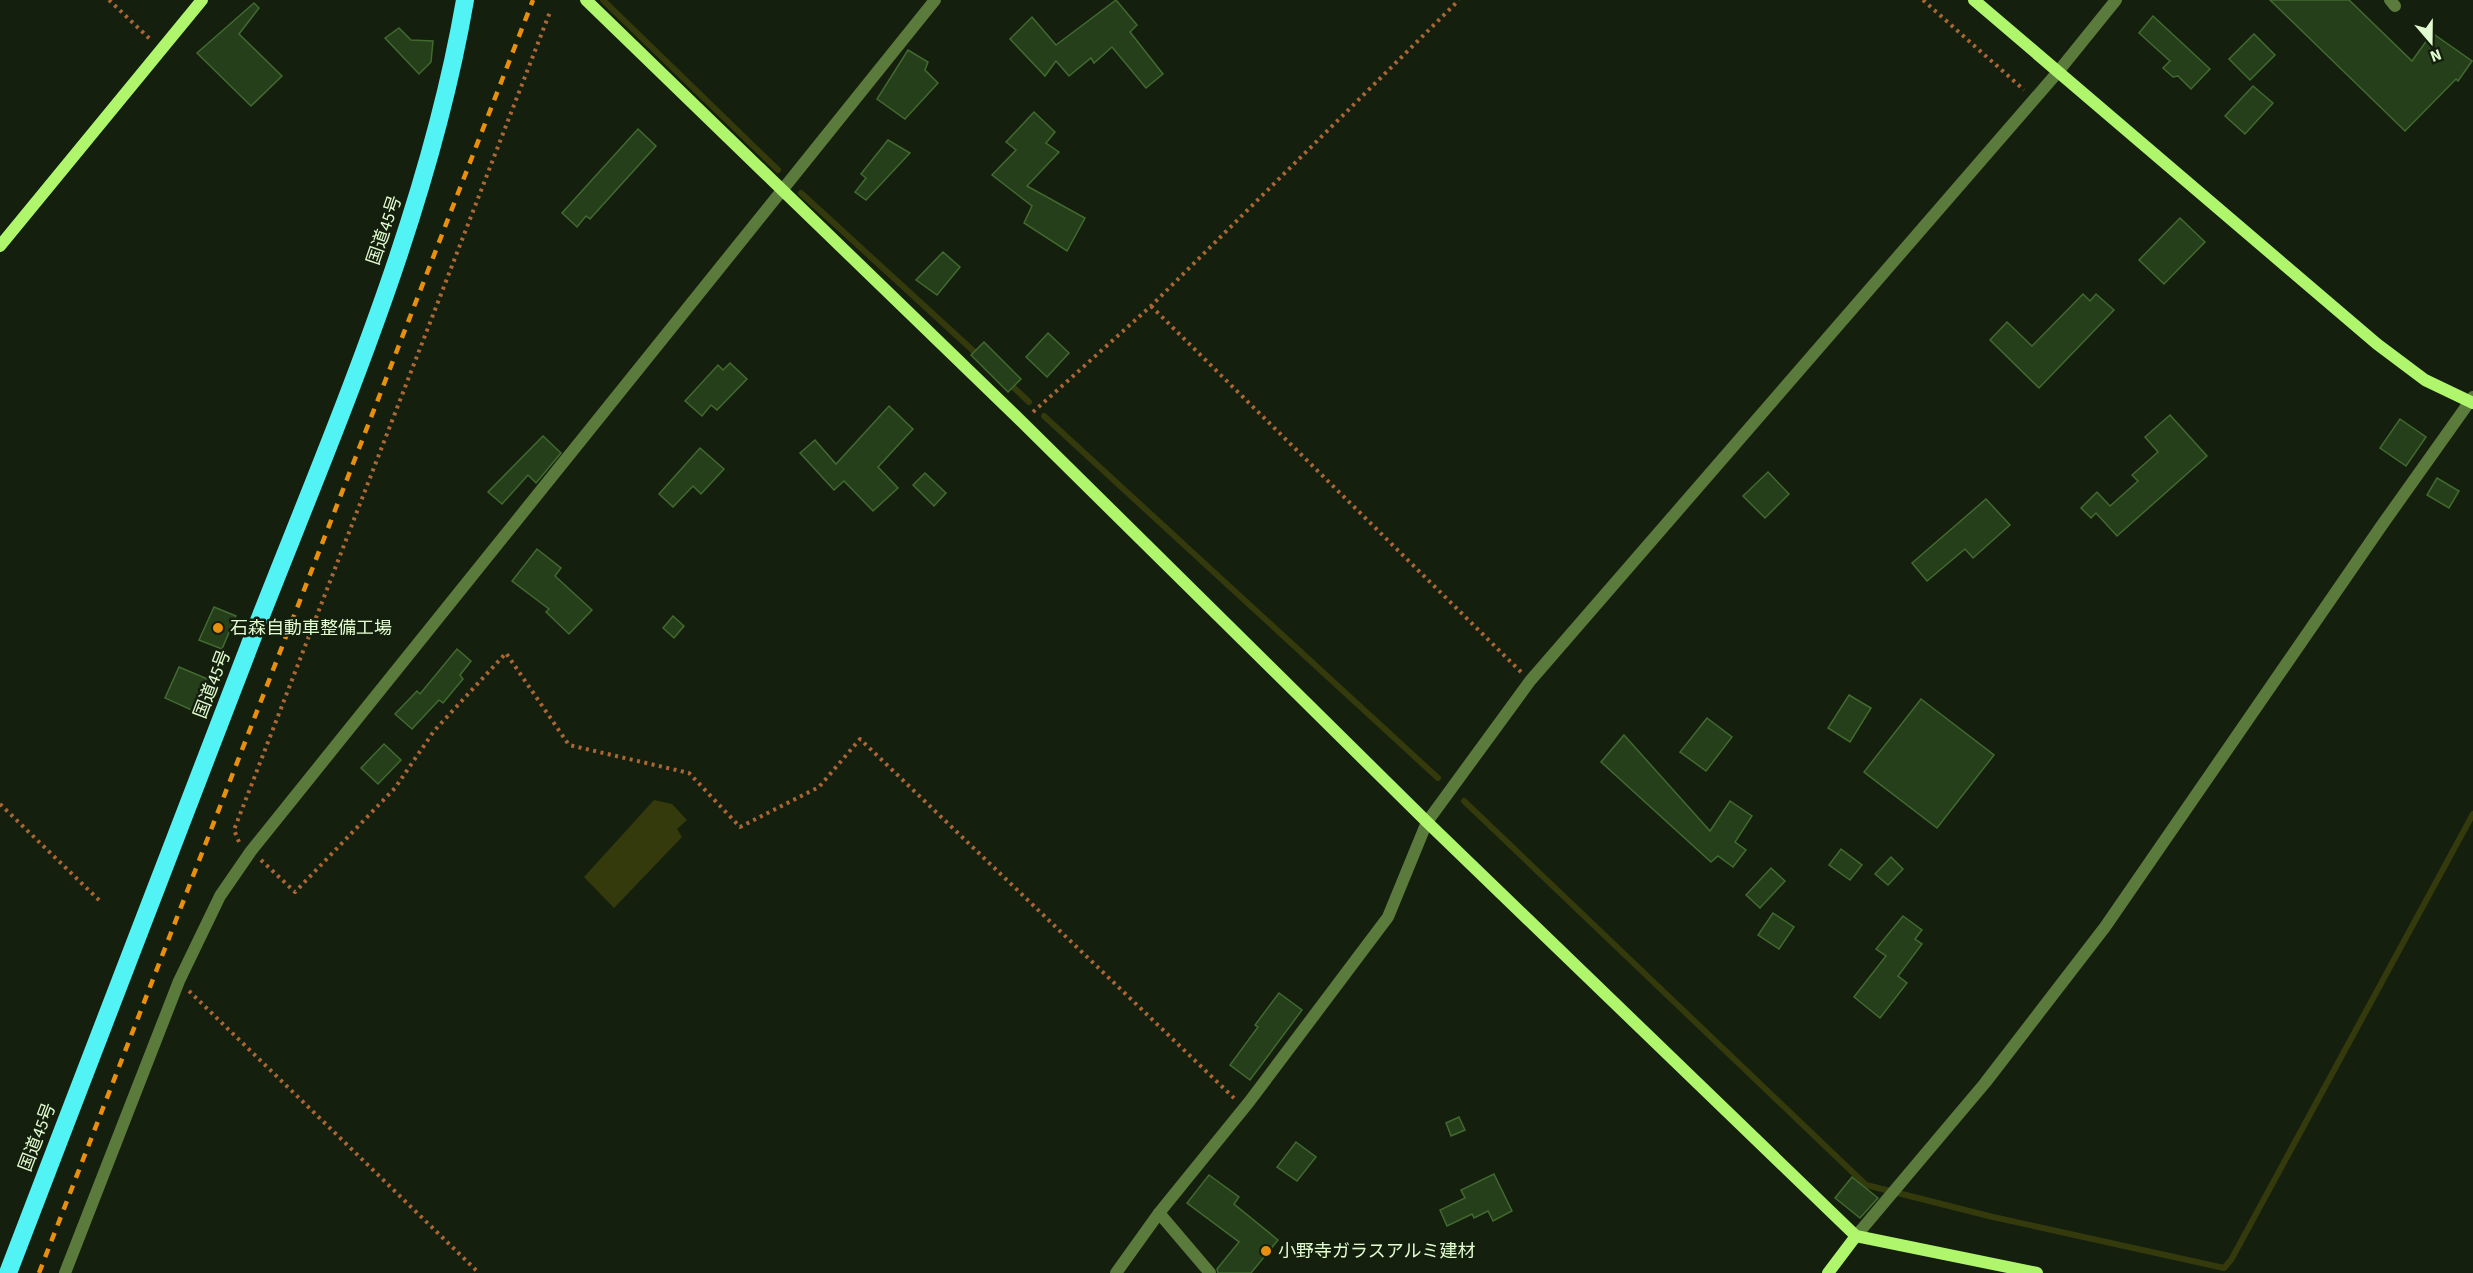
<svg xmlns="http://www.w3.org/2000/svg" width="2473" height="1273" font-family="'Source Sans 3','Noto Sans JP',sans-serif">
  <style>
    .water { fill: #343a0c }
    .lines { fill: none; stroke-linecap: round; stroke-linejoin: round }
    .stream { stroke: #343a0c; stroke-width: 6 }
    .building { fill: #263f1b; stroke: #416a2f; stroke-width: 1.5 }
    .path { stroke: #aa6735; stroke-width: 4; stroke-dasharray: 3 4.5; stroke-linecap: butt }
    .street { stroke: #5a7b3c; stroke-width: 12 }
    .secondary { stroke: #aff66c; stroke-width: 12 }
    .highway { stroke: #52f3f5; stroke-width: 18 }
    .rail { stroke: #e98f0e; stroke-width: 4.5; stroke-dasharray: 9 8; stroke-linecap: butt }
    .poi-dot { fill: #e98f0e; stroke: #141f0e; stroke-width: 2 }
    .labels { text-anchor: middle; stroke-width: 5; stroke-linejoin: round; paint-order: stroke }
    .street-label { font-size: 18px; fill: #e1fccf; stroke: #141f0e }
    .poi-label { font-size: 18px; fill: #e1fccf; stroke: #141f0e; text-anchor: start }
  </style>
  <rect width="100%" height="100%" fill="#141f0e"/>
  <!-- water -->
  <path class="water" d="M654 800 672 804 687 820 677 829 682 837 614 908 584 877Z"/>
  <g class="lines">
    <!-- stream -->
    <g class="stream">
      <path d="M603 0 778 170"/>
      <path d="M801 193 980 357"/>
      <path d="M1008 382 1029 402"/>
      <path d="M1044 416 1438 778"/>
      <path d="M1464 801 1866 1185 1993 1217 2224 1268 2231 1260 2473 814"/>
    </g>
  </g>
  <!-- building -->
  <g class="building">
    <path d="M1116 0 1137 25 1130 32 1163 74 1146 88 1112 47 1094 63 1091 58 1069 76 1056 61 1045 76 1010 39 1032 17 1056 45Z"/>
    <path d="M2270 0H2349L2412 61 2432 33 2472 61 2458 81 2456 79 2405 131Z"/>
    <path d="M254 3 259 8 239 34 282 76 251 106 197 53Z"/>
    <path d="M2153 16 2210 69 2191 89 2178 76 2173 77 2163 68 2170 61 2139 33Z"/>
    <path d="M399 28 411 40 433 41 431 62 419 74 385 38Z"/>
    <path d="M2254 34 2275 55 2250 80 2229 59Z"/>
    <path d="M908 50 928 62 925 70 938 83 905 119 877 99Z"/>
    <path d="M2253 86 2273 103 2245 134 2225 116Z"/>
    <path d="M1034 112 1055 132 1046 143 1059 152 1027 186 1085 218 1067 251 1024 223 1032 206 992 175 1016 150 1006 142Z"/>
    <path d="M638 129 656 146 590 219 586 216 577 227 562 213Z"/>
    <path d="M888 140 910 153 866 200 855 192 866 178 861 174Z"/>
    <path d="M2180 218 2205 242 2164 284 2139 260Z"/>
    <path d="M943 252 960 267 937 295 916 280Z"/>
    <path d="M2083 294 2090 301 2096 294 2114 310 2039 388 1990 340 2007 322 2032 346Z"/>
    <path d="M1048 333 1069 353 1047 377 1026 357Z"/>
    <path d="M984 342 1021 379 1008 392 971 355Z"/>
    <path d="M730 363 747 379 717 410 711 405 702 416 685 401 718 365 723 370Z"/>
    <path d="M889 406 913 429 878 467 898 488 873 511 844 481 834 490 800 453 815 440 836 464Z"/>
    <path d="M2170 415 2207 456 2117 536 2096 513 2091 518 2081 508 2097 492 2110 506 2138 481 2132 475 2158 452 2145 437Z"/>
    <path d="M2400 419 2426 437 2406 466 2380 448Z"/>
    <path d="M543 436 561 453 536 483 528 475 502 504 488 492Z"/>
    <path d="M700 448 724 469 701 494 693 486 673 507 659 494Z"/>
    <path d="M1768 472 1789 494 1765 518 1743 496Z"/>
    <path d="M925 473 946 493 934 506 913 485Z"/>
    <path d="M2437 478 2459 491 2449 508 2427 495Z"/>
    <path d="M1986 499 2010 525 1973 558 1965 549 1927 581 1912 563Z"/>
    <path d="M537 549 561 568 555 576 592 610 569 634 546 612 549 609 512 581Z"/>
    <path d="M214 607 236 616 222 649 199 640Z"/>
    <path d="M673 616 684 626 674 638 663 628Z"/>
    <path d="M457 649 471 661 460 675 463 679 443 703 439 700 412 729 395 714 417 691 420 694Z"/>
    <path d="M179 667 212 681 198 713 165 698Z"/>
    <path d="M1849 695 1871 708 1850 742 1828 728Z"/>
    <path d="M1921 699 1994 755 1937 828 1864 772Z"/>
    <path d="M1707 718 1732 737 1706 771 1680 752Z"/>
    <path d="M1624 735 1710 831 1730 801 1752 816 1735 842 1746 850 1733 867 1718 856 1711 862 1601 762Z"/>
    <path d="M384 744 401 760 378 784 361 768Z"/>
    <path d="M1841 849 1862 865 1850 880 1829 865Z"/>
    <path d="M1891 857 1903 869 1888 885 1875 874Z"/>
    <path d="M1771 868 1785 881 1760 908 1746 895Z"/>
    <path d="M1773 913 1794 927 1779 949 1758 935Z"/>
    <path d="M1903 916 1922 930 1915 939 1922 944 1898 976 1907 983 1880 1018 1854 997 1886 956 1876 949Z"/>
    <path d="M1279 993 1302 1010 1250 1080 1230 1065 1258 1027 1255 1025Z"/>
    <path d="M1459 1117 1465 1130 1451 1136 1446 1123Z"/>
    <path d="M1296 1142 1316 1157 1297 1181 1277 1167Z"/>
    <path d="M1494 1174 1512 1211 1493 1221 1488 1211 1474 1218 1472 1214 1447 1226 1440 1210 1465 1198 1461 1190Z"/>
    <path d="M1209 1175 1239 1197 1234 1204 1278 1240 1251 1273H1218L1217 1269 1239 1242 1187 1203Z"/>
    <path d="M1852 1177 1878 1198 1860 1218 1835 1198Z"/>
  </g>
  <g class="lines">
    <!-- path -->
    <g class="path">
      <path d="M109 0 152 41"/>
      <path d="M1923 0 2024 90"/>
      <path d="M1151 306 1521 672"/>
      <path d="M1033 412 1151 306 1459 0"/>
      <path d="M0 804 102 903"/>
      <path d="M239 842 234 830 550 12"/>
      <path d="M261 860 295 892 395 788 434 731 506 653 569 745 689 773 740 827 819 787 860 739 1234 1098"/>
      <path d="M189 991 479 1273"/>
    </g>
    <!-- street -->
    <g class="street">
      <path d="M2390 0 2395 6"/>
      <path d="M1159 1213 1210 1273"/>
      <path d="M1856 1236 1985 1083 2105 927 2382 525 2473 397"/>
      <path d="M65 1273 179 981 220 896 251 851 935 0"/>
      <path d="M1116 1273 1159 1213 1249 1102 1388 917 1427 822 1530 681 2057 73 2116 0"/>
    </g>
    <!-- secondary -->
    <g class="secondary">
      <path d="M586 0 1022 422 1427 822 1856 1236 2037 1273"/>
      <path d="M1974 0 2377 344 2425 380 2473 403"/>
      <path d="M0 246 202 0"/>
      <path d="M1828 1273 1856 1236"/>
    </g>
    <!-- highway -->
    <path class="highway" d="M8 1273C93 1053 176 832 262 613 340 415 429 210 465 0"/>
    <!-- rail -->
    <path class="rail" d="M39 1273 533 0"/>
  </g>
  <!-- markers -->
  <g class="poi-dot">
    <circle cx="218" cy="628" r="6"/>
    <circle cx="1266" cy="1251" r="6"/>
  </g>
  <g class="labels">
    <!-- street labels -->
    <g class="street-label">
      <text transform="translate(384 230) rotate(-71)" y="6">国道45号</text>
      <text transform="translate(212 684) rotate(-69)" y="6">国道45号</text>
      <text transform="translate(37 1137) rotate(-69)" y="6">国道45号</text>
    </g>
    <!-- poi labels -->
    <g class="poi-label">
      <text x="230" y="634">石森自動車整備工場</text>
      <text x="1278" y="1257">小野寺ガラスアルミ建材</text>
    </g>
  </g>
  <!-- north arrow -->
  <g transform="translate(2431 42) rotate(160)" stroke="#141f0e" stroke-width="4.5" paint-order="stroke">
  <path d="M0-4.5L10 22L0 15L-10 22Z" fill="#e1fccf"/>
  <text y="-9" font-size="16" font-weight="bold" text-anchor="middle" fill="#e1fccf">N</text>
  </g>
</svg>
